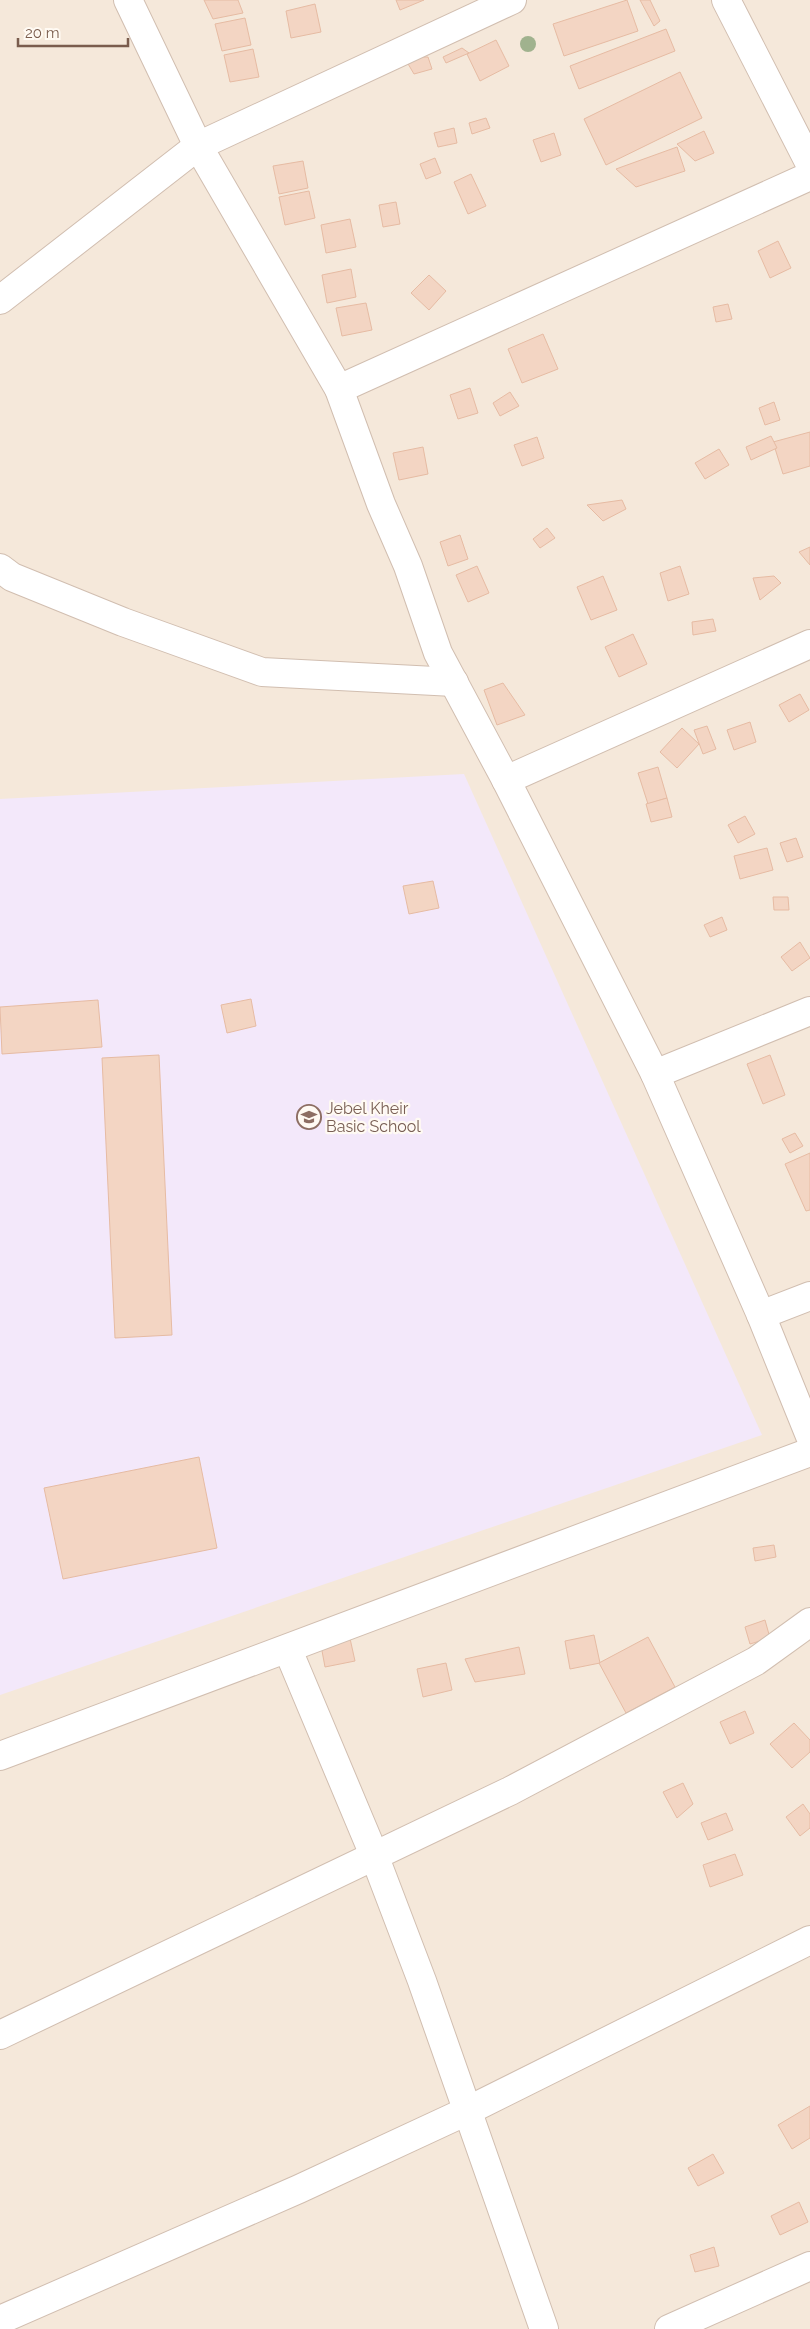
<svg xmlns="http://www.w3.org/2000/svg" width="810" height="2329" font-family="Raleway,sans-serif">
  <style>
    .residential { fill: #f5e8da }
    .education { fill: #f3e8fa }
    .building { fill: #f3d5c3; stroke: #e6bba3 }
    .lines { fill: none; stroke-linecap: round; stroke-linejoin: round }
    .street-casing { stroke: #d1beb0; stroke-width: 30 }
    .street { stroke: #fff; stroke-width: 28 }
    .tree { fill: #a0b28e }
    .labels { text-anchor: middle; stroke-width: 4.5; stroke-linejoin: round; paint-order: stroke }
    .education-label { font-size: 16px; fill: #785e54; stroke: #fffaf3; text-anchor: start }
  </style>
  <rect width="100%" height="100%" fill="#fdf6ec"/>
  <!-- residential -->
  <rect class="residential" x="0" y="0" width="810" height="2329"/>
  <!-- education -->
  <path class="education" d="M464 774 762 1435 0 1695V799Z"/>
  <!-- building -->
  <g class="building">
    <path d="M204 0H238L243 13 213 19Z"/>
    <path d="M396 0H424L400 10Z"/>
    <path d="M627 0 638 31 564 56 553 24Z"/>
    <path d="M640 0H650L660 21 654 26Z"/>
    <path d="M315 4 321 32 291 38 286 11Z"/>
    <path d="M245 18 251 45 222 51 215 24Z"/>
    <path d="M666 29 675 51 579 89 570 66Z"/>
    <path d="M496 40 509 66 480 81 467 54Z"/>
    <path d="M462 48 469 53 446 63 443 57Z"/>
    <path d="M253 49 259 77 230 82 224 55Z"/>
    <path d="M404 57H428L432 69 414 74Z"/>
    <path d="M680 72 702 118 606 165 584 119Z"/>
    <path d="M486 118 490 128 472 134 469 123Z"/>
    <path d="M454 128 457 143 438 147 434 133Z"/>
    <path d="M704 131 714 153 695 161 677 144Z"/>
    <path d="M554 133 561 155 541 162 533 140Z"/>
    <path d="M677 147 685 171 636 187 616 169Z"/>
    <path d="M435 158 441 173 426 179 420 164Z"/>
    <path d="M303 161 308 188 279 194 273 166Z"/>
    <path d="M471 174 486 206 468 214 454 182Z"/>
    <path d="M309 191 315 218 285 225 279 197Z"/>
    <path d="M396 202 400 224 383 227 379 205Z"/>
    <path d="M350 219 356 247 326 253 321 225Z"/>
    <path d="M778 241 791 268 770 278 758 251Z"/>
    <path d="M351 269 356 297 327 303 322 275Z"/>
    <path d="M429 275 446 291 429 310 411 293Z"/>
    <path d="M366 303 372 330 342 336 336 308Z"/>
    <path d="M728 304 732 319 716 322 713 307Z"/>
    <path d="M543 334 558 369 522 383 508 349Z"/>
    <path d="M470 388 478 413 458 419 450 395Z"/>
    <path d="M510 392 519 406 500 416 493 403Z"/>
    <path d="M774 402 780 420 765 425 759 408Z"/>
    <path d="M810 432V466L783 474 773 442Z"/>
    <path d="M771 436 777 448 751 460 746 447Z"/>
    <path d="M537 437 544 458 522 466 514 445Z"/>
    <path d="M423 447 428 474 399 480 393 453Z"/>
    <path d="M719 449 729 465 705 479 695 463Z"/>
    <path d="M622 500 626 509 603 521 587 505Z"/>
    <path d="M547 528 555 538 540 548 533 539Z"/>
    <path d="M460 535 468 559 448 566 440 542Z"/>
    <path d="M810 547V565L799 552Z"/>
    <path d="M477 566 489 593 468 602 456 575Z"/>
    <path d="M680 566 689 594 668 601 660 573Z"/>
    <path d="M603 576 617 610 591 620 577 587Z"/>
    <path d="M774 576 781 583 760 600 753 578Z"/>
    <path d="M713 619 716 631 693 635 692 622Z"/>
    <path d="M633 634 647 664 619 677 605 647Z"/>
    <path d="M503 683 525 715 497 725 484 690Z"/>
    <path d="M800 694 809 710 789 722 779 705Z"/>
    <path d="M750 722 756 742 734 750 727 730Z"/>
    <path d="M707 726 716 749 703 754 694 730Z"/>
    <path d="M682 728 699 744 677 768 660 752Z"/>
    <path d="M658 767 667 798 648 804 638 773Z"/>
    <path d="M667 798 672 817 651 822 646 804Z"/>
    <path d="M745 816 755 834 738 843 728 825Z"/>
    <path d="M796 838 803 857 787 862 780 843Z"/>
    <path d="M767 848 773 870 740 879 734 856Z"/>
    <path d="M433 881 439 908 409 914 403 886Z"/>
    <path d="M773 897H788L789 910H774Z"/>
    <path d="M722 917 727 930 710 937 704 925Z"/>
    <path d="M800 942 810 958 792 971 781 957Z"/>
    <path d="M251 999 256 1026 227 1033 221 1005Z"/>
    <path d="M98 1000 102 1047 2 1054 0 1007Z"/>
    <path d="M159 1055 172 1335 115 1338 102 1058Z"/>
    <path d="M770 1055 785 1095 763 1104 747 1064Z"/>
    <path d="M795 1133 803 1146 790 1153 782 1139Z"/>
    <path d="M810 1153V1210L806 1211 785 1164Z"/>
    <path d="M199 1457 217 1548 63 1579 44 1488Z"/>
    <path d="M774 1545 776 1557 755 1561 753 1548Z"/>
    <path d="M765 1620 770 1638 750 1644 745 1627Z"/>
    <path d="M349 1634 355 1661 325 1667 320 1640Z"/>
    <path d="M594 1635 600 1663 570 1669 565 1641Z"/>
    <path d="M648 1637 675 1687 626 1713 599 1663Z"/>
    <path d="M519 1647 525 1674 475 1682 465 1659Z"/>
    <path d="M446 1663 452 1690 423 1697 417 1669Z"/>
    <path d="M745 1711 754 1733 730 1744 720 1722Z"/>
    <path d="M794 1723 810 1740V1752L792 1768 770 1744Z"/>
    <path d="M683 1783 693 1804 677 1818 663 1792Z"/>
    <path d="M803 1804 810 1814V1828L800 1836 786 1817Z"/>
    <path d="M726 1813 733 1830 708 1840 701 1823Z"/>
    <path d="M735 1854 743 1875 710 1887 703 1865Z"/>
    <path d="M810 2106V2138L792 2149 778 2125Z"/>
    <path d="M713 2154 724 2173 698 2186 688 2168Z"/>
    <path d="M799 2202 808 2222 780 2235 771 2216Z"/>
    <path d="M714 2247 719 2266 695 2272 690 2255Z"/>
  </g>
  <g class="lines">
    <defs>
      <g id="street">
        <path d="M128 0 198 146 339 389 381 504 408 566 438 653 506 780 655 1074 761 1315 810 1436"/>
        <path d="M726 0 810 164"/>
        <path d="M0 300 198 146 512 0"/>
        <path d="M339 389 810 176"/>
        <path d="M0 568 12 577 123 622 262 672 454 682"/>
        <path d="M506 780 810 644"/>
        <path d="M655 1074 810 1011"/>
        <path d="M761 1315 810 1296"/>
        <path d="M288 1650 374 1855 422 1981 544 2329"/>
        <path d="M0 1756 810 1452"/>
        <path d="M0 2035 510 1791 756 1661 810 1622"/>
        <path d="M0 2320 299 2189 467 2111 810 1940"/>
        <path d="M669 2329 810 2266"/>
      </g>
    </defs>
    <!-- street casing -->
    <use href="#street" class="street-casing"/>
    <!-- street -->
    <use href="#street" class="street"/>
  </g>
  <!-- trees -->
  <circle class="tree" cx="528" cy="44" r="8"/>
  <!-- icons -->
  <defs>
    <symbol id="school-ring" viewBox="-11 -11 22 22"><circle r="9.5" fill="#fffaf3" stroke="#8d6e63" stroke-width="1.5"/><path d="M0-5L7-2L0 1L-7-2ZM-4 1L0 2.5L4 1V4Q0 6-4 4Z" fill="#8d6e63"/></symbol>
  </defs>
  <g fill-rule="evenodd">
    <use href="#school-ring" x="295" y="1103" width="28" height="28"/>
  </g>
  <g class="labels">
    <!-- education labels -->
    <g class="education-label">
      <text x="326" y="1114">Jebel Kheir<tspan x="326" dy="18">Basic School</tspan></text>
    </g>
  </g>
  <!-- scale -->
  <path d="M18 38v8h110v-8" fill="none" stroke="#7a5c4d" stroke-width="2.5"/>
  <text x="25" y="38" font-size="15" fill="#7a5c4d" stroke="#fffaf3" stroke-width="4" paint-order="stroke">20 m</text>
</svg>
